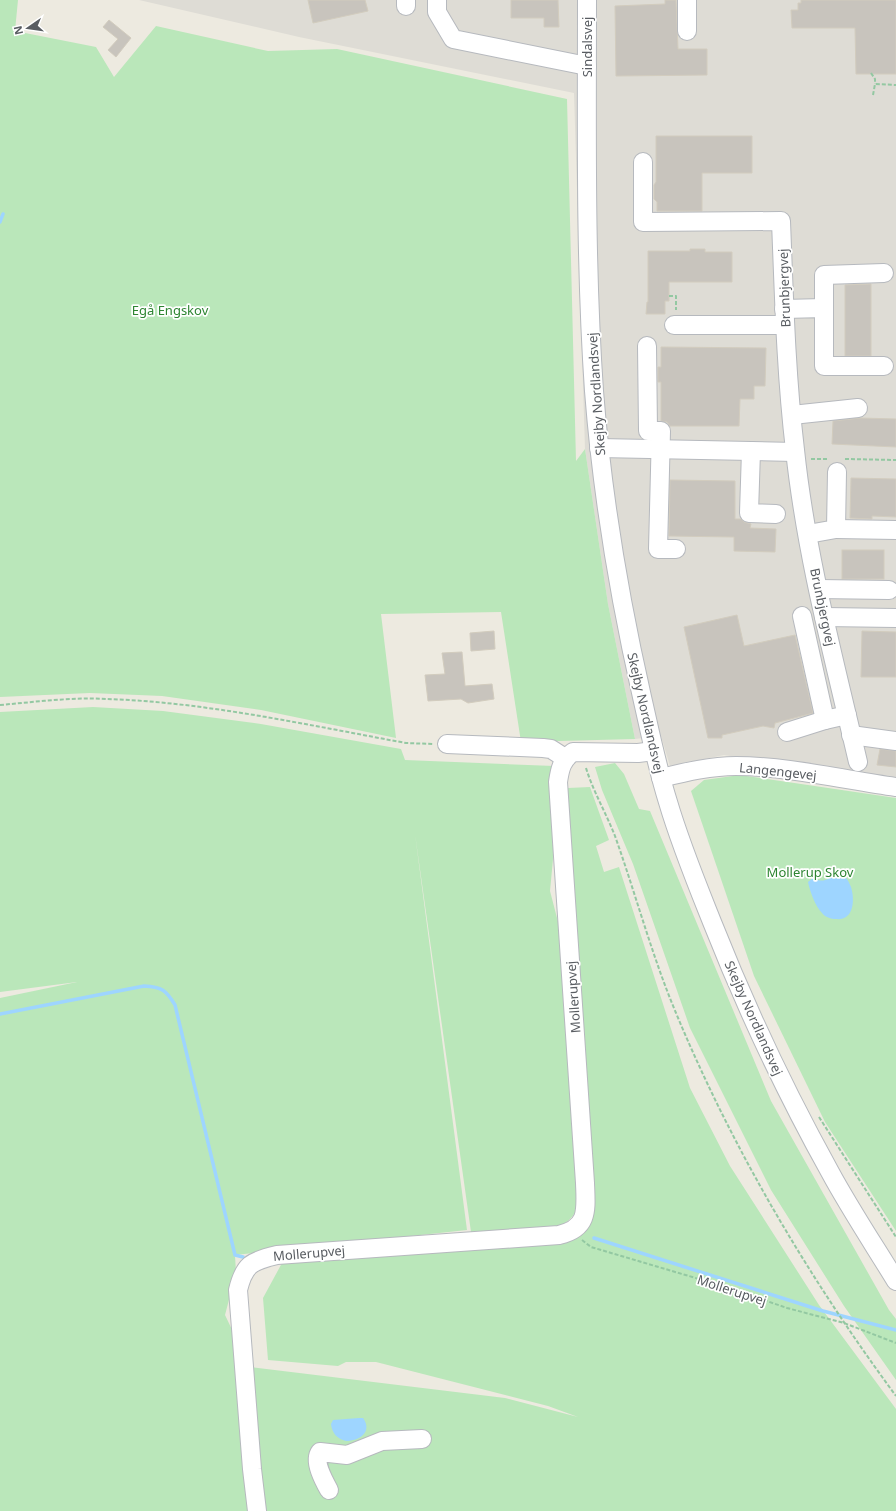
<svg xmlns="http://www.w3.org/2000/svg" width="896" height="1511" font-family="'Noto Sans',sans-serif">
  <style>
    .industrial { fill: #dedcd5 }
    .green { fill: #bae7ba; fill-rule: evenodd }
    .water { fill: #9ed5ff }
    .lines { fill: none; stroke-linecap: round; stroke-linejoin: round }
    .stream { stroke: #9ed5ff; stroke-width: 3.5 }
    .building { fill: #c8c4bd; stroke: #d2ccbe }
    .minor-casing { stroke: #b6b9be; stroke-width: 20 }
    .path { stroke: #93c8a2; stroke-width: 2; stroke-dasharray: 4 2; stroke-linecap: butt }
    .minor { stroke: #fff; stroke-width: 18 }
    .labels { text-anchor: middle; stroke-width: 3.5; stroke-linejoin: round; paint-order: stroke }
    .street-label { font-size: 13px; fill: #595d62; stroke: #fff }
    .park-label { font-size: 13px; fill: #2e8532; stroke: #fff }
  </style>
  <rect width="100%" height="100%" fill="#edeae0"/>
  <!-- industrial -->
  <path class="industrial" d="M139 0H896V782L724 755 670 766 661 736 635 739 608 604 585 449 574 93 299 37Z"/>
  <!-- green -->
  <g class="green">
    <path d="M0 0H18L15 31 96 47 114 77 156 26 268 51 337 49 567 99 576 461 585 449 608 604 635 739 521 742 501 612 381 614 396 738 261 710 162 696 90 693 0 697Z"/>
    <path d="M93 707 163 711 261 724 401 749 405 760 554 766 555 838 550 891 563 941 579 1206C575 1213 571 1220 563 1224 544 1233 494 1231 471 1232L415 834 467 1230 235 1255 236 1273 225 1315 250 1367 505 1398 578 1417 548 1406 376 1362H346L338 1366 268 1360 263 1298 282 1263 585 1225 566 791 568 788 590 787 609 840 596 846 604 872 619 867 690 1088 730 1166 819 1305 896 1409V1511H0V998L77 982 0 992V712ZM197 1097 198 1098 230 1233 224 1214Z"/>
    <path d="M615 763 624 774 639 809 650 811 771 1101 889 1310 896 1319V1380L844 1306 771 1190 690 1028 633 864 602 790 595 767Z"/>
    <path d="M740 775 896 798V1231L825 1122 754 976 691 791 704 780Z"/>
  </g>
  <!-- water -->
  <g class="water">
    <path d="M836 874C844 874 848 879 851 887 855 900 854 921 836 919 831 919 825 917 822 913 815 906 810 891 808 882L813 878C823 883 827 880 836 874Z"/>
    <path d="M359 1418H363C373 1432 359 1441 346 1441 337 1439 332 1433 331 1424L333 1420Z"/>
  </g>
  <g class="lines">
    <!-- stream -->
    <g class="stream">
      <path d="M0 222 3 214"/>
      <path d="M0 1014 144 986C162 987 166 990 175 1005L235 1255 243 1257"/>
      <path d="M594 1238 823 1311 896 1330"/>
    </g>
  </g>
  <!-- building -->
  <g class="building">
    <path d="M308 0H365L368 11 313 23Z"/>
    <path d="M511 0H558L559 27H544V18H511Z"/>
    <path d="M665 0H676L678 49H707V75L616 76 615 6 665 4Z"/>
    <path d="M801 0H896V74H856L855 28H792L791 10H798V3H801Z"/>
    <path d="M109 20 131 38 116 57 108 50 118 39 103 27Z"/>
    <path d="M656 136H752V173H702V211H657V202L654 199V185L656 182Z"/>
    <path d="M690 249H705V252H732V282H669V301H665V314H646L647 302H648V251H690Z"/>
    <path d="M871 284V356H845V285Z"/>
    <path d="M661 347 766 348 765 386H754V399H740L739 426H670L667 422 661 421V382H658V367H661Z"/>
    <path d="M861 418 896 419V447L832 444 833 421Z"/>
    <path d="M851 478 896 479V517L872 516V519L850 518Z"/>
    <path d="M670 480 735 481V519H741L744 522 751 524 750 528 776 529 775 552 734 551V537L669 536Z"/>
    <rect x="842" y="550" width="42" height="29"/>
    <path d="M737 615 744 646 795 635 813 713 775 723 774 728 763 726 722 735V738H708L684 627Z"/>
    <path d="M494 631 495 649 471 651 470 633Z"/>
    <path d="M862 631 896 632V677H861Z"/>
    <path d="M462 652 465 686 492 684 494 699 468 703 461 699 428 701 425 675 445 674 442 653Z"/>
    <path d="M880 749 896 751V767L877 765Z"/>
  </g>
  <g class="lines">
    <defs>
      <g id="minor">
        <path d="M437 0V12L453 39 587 66"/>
        <path d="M587 0C587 130 585 261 594 391 602 494 619 596 642 697 650 732 657 767 668 802 680 843 696 882 712 922 746 1008 785 1091 830 1172 850 1209 874 1245 896 1281"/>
        <path d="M687 0V31"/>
        <path d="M406 6V0"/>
        <path d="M643 162V222L781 221C784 298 786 374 795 450 806 555 834 659 858 762"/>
        <path d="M824 308V275L884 273"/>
        <path d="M784 309 824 308V366H884"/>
        <path d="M674 325H784"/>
        <path d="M647 346 648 431H661L658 549H676"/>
        <path d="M792 415 858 408"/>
        <path d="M599 448 795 452"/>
        <path d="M751 451 749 513 776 514"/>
        <path d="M836 529 896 530"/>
        <path d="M808 534 836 529 837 472"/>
        <path d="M819 589 889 590"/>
        <path d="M802 616 825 720 847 715"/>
        <path d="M824 617 896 618"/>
        <path d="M787 732 825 720"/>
        <path d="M851 735 896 741"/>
        <path d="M447 744 543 748 551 749 565 758"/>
        <path d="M661 778C686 772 711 766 736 766 786 766 846 780 896 787"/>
        <path d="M329 1490C324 1481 313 1461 320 1452L347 1455 382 1441 422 1439"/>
        <path d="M257 1511 252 1469 238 1290C244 1265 251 1261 277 1255L559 1235C589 1228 586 1210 585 1183L558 782C560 768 562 760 573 752L638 753 654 751"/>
      </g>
    </defs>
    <!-- minor casing -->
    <use href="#minor" class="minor-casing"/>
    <!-- path -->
    <g class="path">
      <path d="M871 73 875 79V84"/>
      <path d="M873 95 875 84 896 85"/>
      <path d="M669 296H676V310"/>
      <path d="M811 459H829"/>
      <path d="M845 459 896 460"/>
      <path d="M0 705C35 702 71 697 106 699 206 702 307 725 406 743L433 744"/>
      <path d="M586 768C593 791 606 813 615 836 636 895 652 956 676 1013 733 1150 809 1278 896 1396"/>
      <path d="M819 1117 896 1237"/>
      <path d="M582 1240 591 1247 726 1287 787 1308 844 1323 896 1343"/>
    </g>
    <!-- minor -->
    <use href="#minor" class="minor"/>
  </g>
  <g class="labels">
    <!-- street labels -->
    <g class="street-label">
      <text transform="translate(587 47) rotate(-90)" y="5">Sindalsvej</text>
      <text transform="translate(784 288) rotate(-92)" y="5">Brunbjergvej</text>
      <text transform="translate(596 394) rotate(-94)" y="5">Skejby Nordlandsvej</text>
      <text transform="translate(823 607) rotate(78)" y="5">Brunbjergvej</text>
      <text transform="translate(646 713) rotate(77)" y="5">Skejby Nordlandsvej</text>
      <text transform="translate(778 771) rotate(6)" y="5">Langengevej</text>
      <text transform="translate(573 997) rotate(-94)" y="5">Mollerupvej</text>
      <text transform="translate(754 1018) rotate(66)" y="5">Skejby Nordlandsvej</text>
      <text transform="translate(309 1253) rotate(-5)" y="5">Mollerupvej</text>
      <text transform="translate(732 1290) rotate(18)" y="5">Mollerupvej</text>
    </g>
    <!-- park labels -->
    <g class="park-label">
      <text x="170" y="315">Egå Engskov</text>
      <text x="810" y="877">Mollerup Skov</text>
    </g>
  </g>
  <!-- north arrow -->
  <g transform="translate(28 28) rotate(257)" stroke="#ffffff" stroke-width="3" paint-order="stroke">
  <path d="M0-3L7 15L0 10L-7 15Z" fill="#595d62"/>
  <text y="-6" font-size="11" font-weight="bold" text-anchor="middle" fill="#595d62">N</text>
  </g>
</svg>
